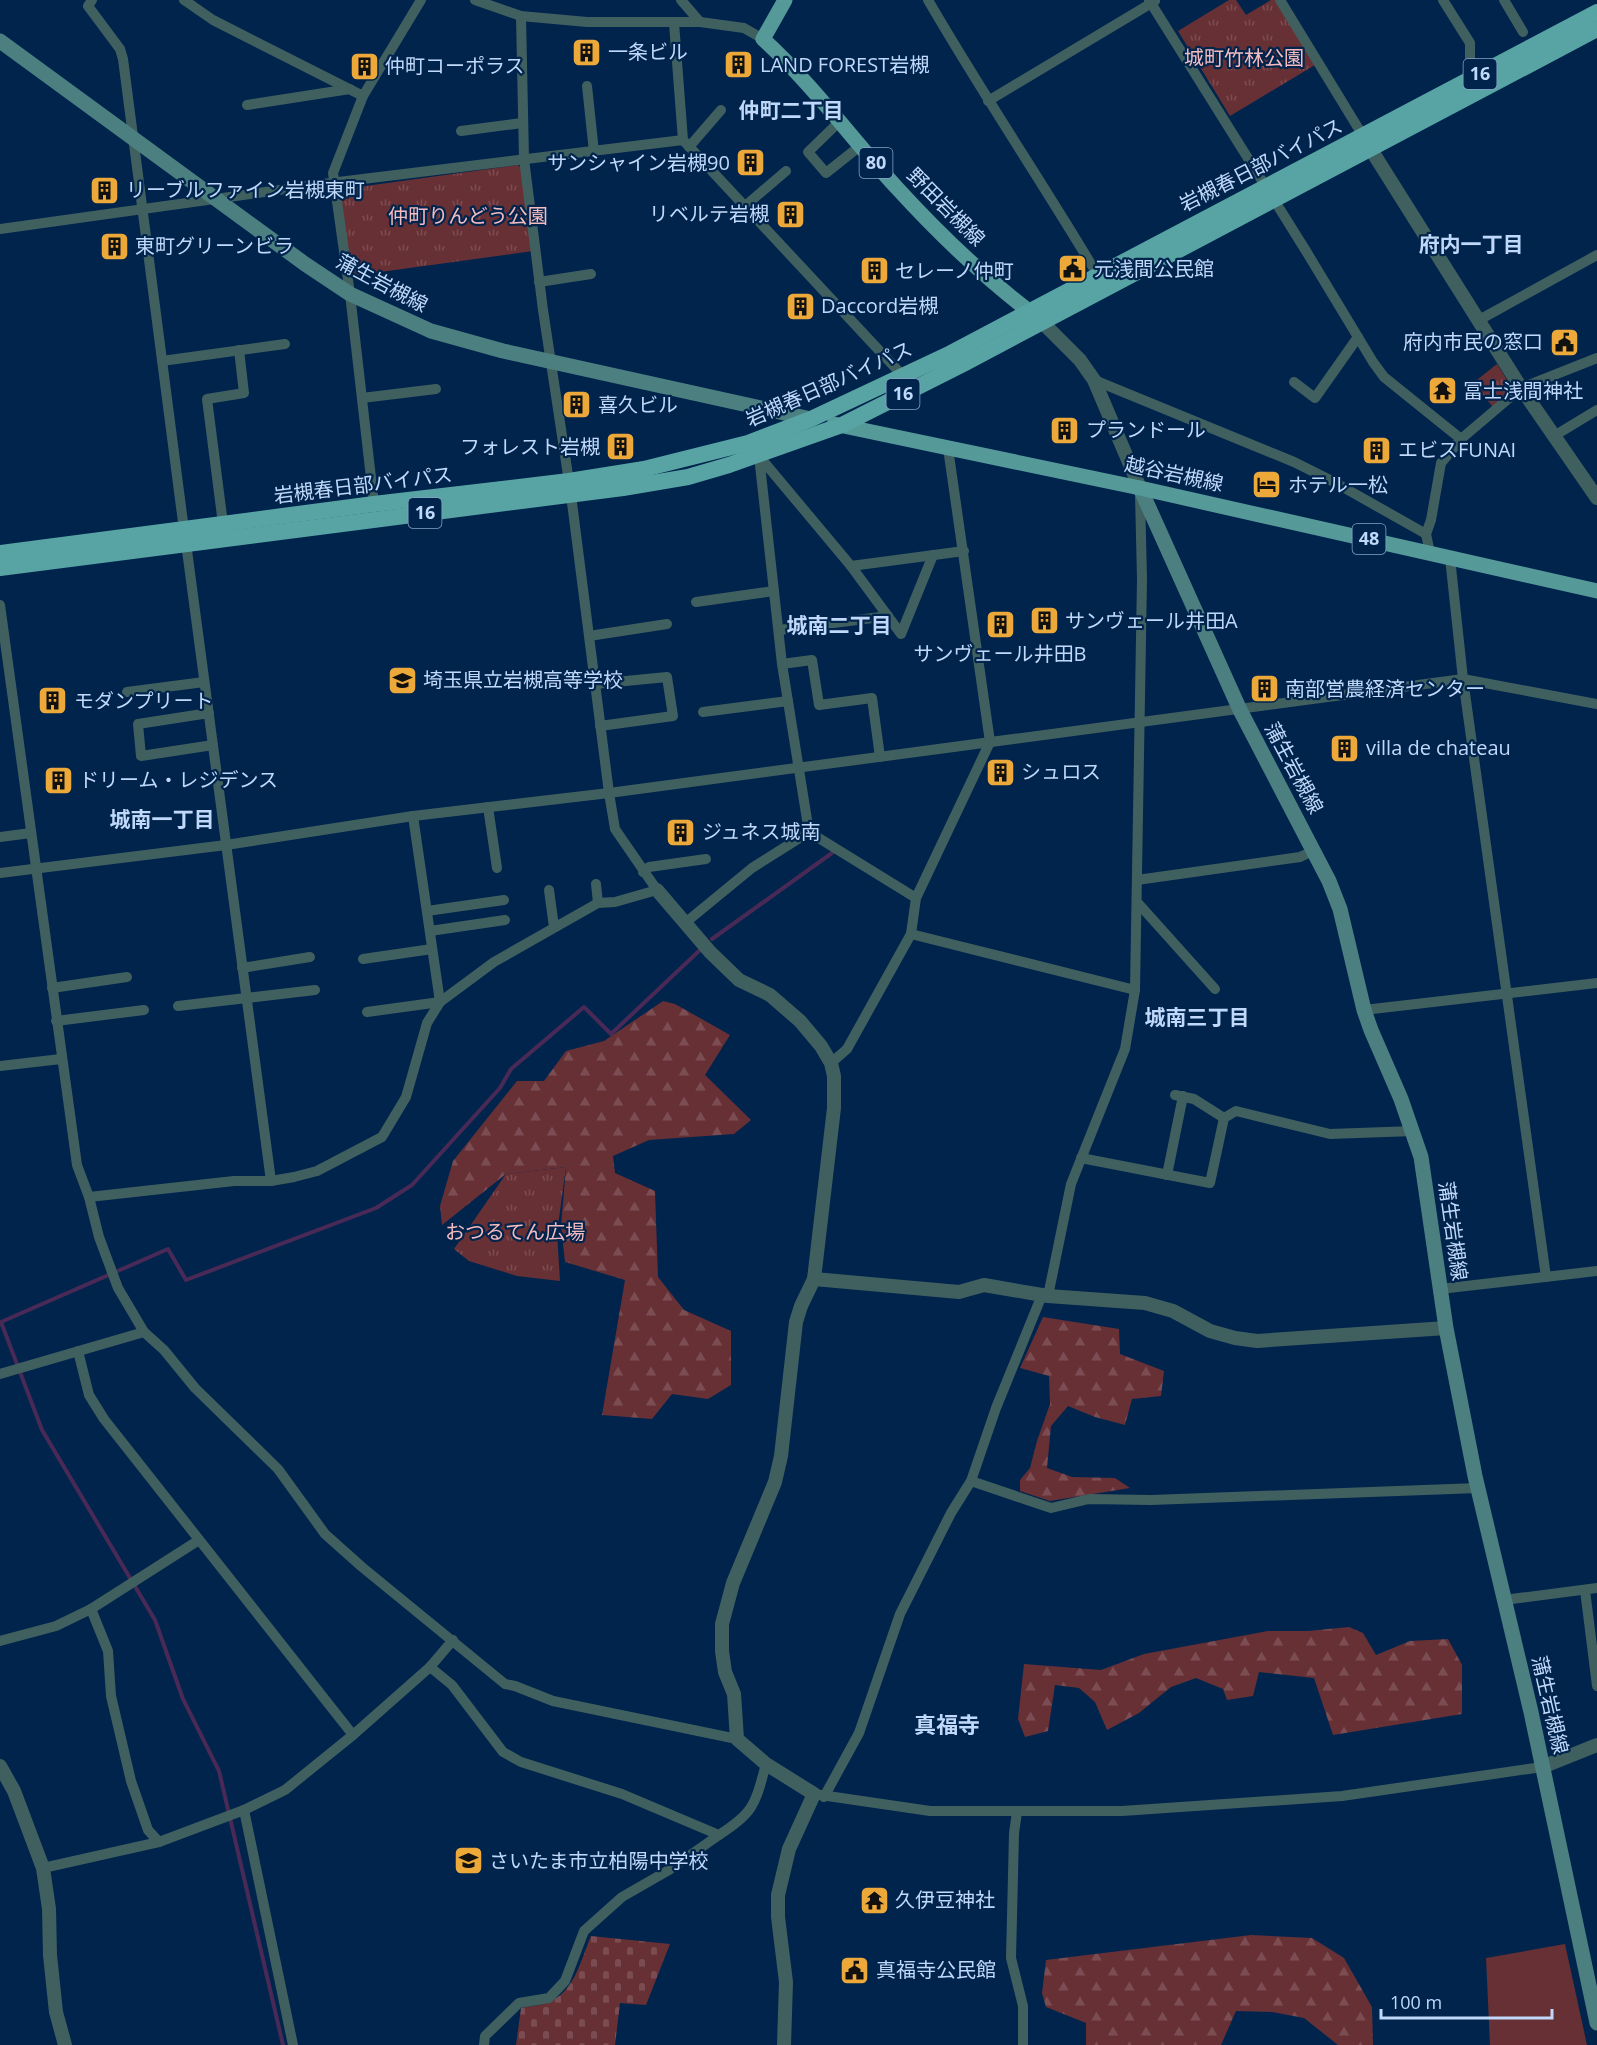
<svg xmlns="http://www.w3.org/2000/svg" width="1597" height="2045" font-family="'Open Sans','Noto Sans JP',sans-serif">
  <style>
    .grass { fill: #673035 }
    .forest { fill: url(#forest-firs) }
    .cemetery { fill: url(#cemetery-stones) }
    .park { fill: url(#park-tufts) }
    .lines { fill: none; stroke-linecap: round; stroke-linejoin: round }
    .stream { stroke: #492a56; stroke-width: 4 }
    .minor { stroke: #40605f; stroke-width: 10 }
    .tertiary { stroke: #40605f; stroke-width: 14 }
    .secondary { stroke: #4c8080; stroke-width: 15 }
    .primary { stroke: #599; stroke-width: 15 }
    .trunk { stroke: #58a4a4; stroke-width: 16 }
    .labels { text-anchor: middle; stroke-width: 4.5; stroke-linejoin: round; paint-order: stroke }
    .shield { fill: #01244d; stroke: #87a3c6; stroke-width: 1.5 }
    .shield-label { font-size: 18px; font-weight: bold; fill: #c0d9fa }
    .poi-label { font-size: 20px; fill: #c0d9fa; stroke: #01244d; text-anchor: start }
    .park-label { font-size: 20px; fill: #f5bbbe; stroke: #01244d }
    .street-label { font-size: 20px; fill: #c0d9fa; stroke: #01244d }
    .neighbourhood-label { font-size: 21px; font-weight: bold; fill: #c0d9fa; stroke: #01244d }
    .quarter-label { font-size: 22px; font-weight: bold; fill: #c0d9fa; stroke: #01244d }
  </style>
  <defs>
    <pattern id="forest-firs" width="22" height="20" patternUnits="userSpaceOnUse" patternTransform="scale(1.5)"><rect width="22" height="20" fill="#673035"/><path d="M5 1l3.5 6h-7zM16 11l3.5 6h-7z" fill="#7b4d53"/></pattern>
    <pattern id="cemetery-stones" width="16" height="16" patternUnits="userSpaceOnUse" patternTransform="scale(1.5)"><rect width="16" height="16" fill="#673035"/><path d="M2 7V4a2 2 0 0 1 4 0v3zM10 15v-3a2 2 0 0 1 4 0v3z" fill="#7b4d53"/></pattern>
    <pattern id="park-tufts" width="24" height="20" patternUnits="userSpaceOnUse" patternTransform="scale(1.5)"><rect width="24" height="20" fill="#673035"/><path d="M3 7l-1-3M5 7V3M7 7l1-3M15 17l-1-3M17 17v-4M19 17l1-3" fill="none" stroke="#7b4d53"/></pattern>
  </defs>
  <rect width="100%" height="100%" fill="#01244d"/>
  <!-- grass -->
  <path class="grass" d="M1565 1944 1587 2045H1490L1486 1958Z"/>
  <!-- forest -->
  <g class="forest">
    <path d="M663 1001 675 1004 730 1035 705 1075 751 1120 734 1134 649 1140 613 1156 615 1173 655 1191 658 1277 684 1310 731 1331V1385L708 1399 672 1394 652 1419 602 1415 625 1280 565 1262 561 1226 566 1167 506 1174 442 1225 440 1206 453 1161 517 1081H544L566 1051 604 1041Z"/>
    <path d="M1043 1317 1119 1329 1120 1354 1164 1371 1161 1396 1132 1399 1125 1425 1095 1417 1068 1406 1051 1426 1047 1468 1072 1477 1115 1478 1130 1488 1050 1501 1020 1491V1480L1030 1468 1037 1441 1050 1404 1049 1376 1020 1368Z"/>
    <path d="M1349 1627 1363 1633 1376 1655 1410 1641 1448 1639 1462 1665V1714L1333 1735 1314 1678 1259 1672 1253 1696 1227 1700 1223 1689 1196 1678 1171 1687 1139 1713 1107 1730 1095 1702 1079 1688 1055 1685 1048 1731 1025 1737 1018 1719 1024 1664 1101 1670 1144 1654 1268 1631H1308Z"/>
    <path d="M1251 1935 1312 1938 1344 1958 1372 2007 1373 2045H1338L1304 2018 1272 2012 1236 2011 1221 2045H1086V2023L1046 2007 1042 1993 1046 1960Z"/>
  </g>
  <!-- cemetery -->
  <path class="cemetery" d="M591 1936 670 1944 646 2005 620 2003 615 2045H516L521 2008C531 2006 544 2005 553 2000 575 1989 582 1957 591 1936Z"/>
  <!-- park -->
  <g class="park">
    <path d="M1229 0H1236L1246 15 1271 0H1275L1315 65 1230 116 1178 31Z"/>
    <path d="M518 165 521 168 533 251 351 276 340 194 344 189Z"/>
    <path d="M1497 364 1514 391 1493 407 1473 383Z"/>
    <path d="M566 1167 557 1233 560 1281 517 1276 469 1261 454 1249 506 1174Z"/>
  </g>
  <g class="lines">
    <!-- stream -->
    <g class="stream">
      <path d="M712 939 832 853"/>
      <path d="M283 2045 219 1771 183 1699 155 1620 42 1430 1 1322 168 1249 186 1280 376 1208 412 1185 500 1088 511 1069 584 1007 611 1034 700 950"/>
    </g>
    <!-- minor -->
    <g class="minor">
      <path d="M92 0 88 6 120 49 123 59 184 530"/>
      <path d="M184 0 213 20 363 96"/>
      <path d="M475 0 521 16 587 22H700L744 28 763 39"/>
      <path d="M681 0 700 22"/>
      <path d="M928 0C982 93 1042 182 1097 274"/>
      <path d="M1149 0 1306 251 1373 362 1384 377 1461 439"/>
      <path d="M1280 0 1363 136"/>
      <path d="M1443 0 1470 43V60L1479 75"/>
      <path d="M1504 0 1523 32"/>
      <path d="M674 23 683 140 903 376"/>
      <path d="M587 86 594 152"/>
      <path d="M988 101 1155 1"/>
      <path d="M247 105 350 89"/>
      <path d="M839 122 808 152 826 173 860 146"/>
      <path d="M461 131 522 123"/>
      <path d="M689 147 721 110"/>
      <path d="M745 206 786 171"/>
      <path d="M0 229 322 184 683 140"/>
      <path d="M539 282 591 274"/>
      <path d="M1479 320 1597 255"/>
      <path d="M162 361 285 344"/>
      <path d="M1094 380 1294 462 1334 482 1426 534"/>
      <path d="M1294 382 1315 398 1358 337"/>
      <path d="M362 398 436 389"/>
      <path d="M1554 436 1597 410"/>
      <path d="M759 456 782 664 809 832 916 898"/>
      <path d="M759 456 851 566 964 551"/>
      <path d="M374 504 350 294 333 173 363 96 421 0"/>
      <path d="M223 524 207 399 244 393 239 350"/>
      <path d="M186 543 271 1181"/>
      <path d="M1430 553 1426 534 1431 520 1441 463 1461 439 1521 388 1597 358"/>
      <path d="M1450 558 1463 679 1546 1277"/>
      <path d="M851 566 901 634 933 555"/>
      <path d="M696 602 774 591"/>
      <path d="M0 605 77 1165 89 1197 99 1237 118 1288 144 1332 164 1350 195 1388 278 1469 325 1534 362 1567 505 1684 515 1686 553 1701 737 1739"/>
      <path d="M779 630 888 616"/>
      <path d="M589 636 667 624"/>
      <path d="M782 664 812 660 819 705 872 698 880 757"/>
      <path d="M595 684 667 677 673 716 600 726"/>
      <path d="M127 692 204 682"/>
      <path d="M703 712 788 701"/>
      <path d="M209 713 138 724 141 756 213 745"/>
      <path d="M488 807 497 868"/>
      <path d="M413 816 440 1002"/>
      <path d="M0 837 31 833"/>
      <path d="M643 872 649 867 706 859"/>
      <path d="M0 873 226 845 413 816 609 793 1463 679 1597 704"/>
      <path d="M1137 880 1300 857 1315 850"/>
      <path d="M596 884 598 903"/>
      <path d="M549 890 554 927"/>
      <path d="M1137 902 1215 989"/>
      <path d="M427 911 504 900"/>
      <path d="M685 923 752 868 809 832"/>
      <path d="M430 931 505 920"/>
      <path d="M911 934 1135 990"/>
      <path d="M363 959 432 949"/>
      <path d="M242 968 310 957"/>
      <path d="M52 988 127 977"/>
      <path d="M178 1006 315 990"/>
      <path d="M1364 1010 1597 983"/>
      <path d="M367 1012 440 1002"/>
      <path d="M56 1021 144 1010"/>
      <path d="M831 1063 847 1049 911 934 916 898 990 742 948 448"/>
      <path d="M0 1066 61 1059"/>
      <path d="M1175 1095 1194 1099 1224 1118"/>
      <path d="M1081 1158 1210 1183 1224 1118 1236 1111 1330 1134 1414 1131"/>
      <path d="M1167 1175 1183 1096"/>
      <path d="M89 1197 234 1181H271L294 1177 317 1171 382 1137 406 1097 427 1023 440 1002 494 962 598 903 615 902 657 890 615 829 609 793 571 495 543 310 524 159 521 16"/>
      <path d="M1440 1289 1597 1271"/>
      <path d="M1048 1296 1071 1184 1125 1049 1135 990 1142 579 1140 494"/>
      <path d="M78 1351 89 1395 104 1419 353 1735"/>
      <path d="M0 1374 144 1332"/>
      <path d="M971 1481 1051 1508 1089 1499 1151 1500 1478 1488"/>
      <path d="M1585 1590 1597 1686"/>
      <path d="M1504 1600 1597 1588"/>
      <path d="M91 1609 108 1651 111 1696 131 1781 148 1830 159 1842"/>
      <path d="M0 1641 56 1626 91 1609 199 1540"/>
      <path d="M430 1667 452 1685 503 1752 521 1762 622 1794 719 1835C755 1812 755 1804 766 1764"/>
      <path d="M814 1794 930 1811H1122L1342 1796 1542 1767"/>
      <path d="M824 1797 859 1733 900 1614 951 1513 971 1481 996 1408 1042 1295"/>
      <path d="M244 1810 293 2045"/>
      <path d="M1017 1812 1014 1833 1011 1958 1023 2006V2045"/>
      <path d="M43 1868 159 1842 244 1810 285 1790 353 1735 430 1667 453 1640"/>
      <path d="M484 2045 485 2036 519 2003 549 1998 565 1981 584 1931 622 1897 669 1870 719 1835"/>
    </g>
    <!-- tertiary -->
    <g class="tertiary">
      <path d="M1365 140 1521 388 1597 498"/>
      <path d="M1042 322 1080 360 1094 380 1140 488"/>
      <path d="M657 890 710 952 739 980 770 995 800 1021 821 1046 831 1063 834 1076V1108L814 1279 801 1306 796 1322 781 1456 775 1482 733 1583 722 1624V1651L725 1672 734 1694 737 1739 766 1764 814 1794 789 1849 778 1895V1917L786 1982 784 2045"/>
      <path d="M814 1279 959 1292 984 1285 1048 1296 1145 1303 1173 1311 1210 1331 1235 1338 1257 1341 1446 1328"/>
      <path d="M0 1766 14 1791 43 1868 49 1909 50 1955 56 2012 65 2045"/>
      <path d="M1542 1767 1597 1745"/>
    </g>
    <!-- secondary -->
    <g class="secondary">
      <path d="M0 41 305 264 350 294 431 331 503 351 811 419"/>
      <path d="M1140 488 1240 710 1329 881 1340 909 1364 1010 1371 1030 1401 1099 1421 1157 1446 1328 1475 1476 1531 1712 1597 2023"/>
    </g>
    <!-- primary -->
    <g class="primary">
      <path d="M785 0 763 39C812 84 852 139 897 188 940 235 987 280 1038 318"/>
      <path d="M834 424 1140 488 1597 591"/>
    </g>
    <!-- trunk -->
    <g class="trunk">
      <path d="M0 553 374 504 569 481 644 469 748 443 811 419 947 355 1597 12"/>
      <path d="M0 568 623 488 688 477 729 465 842 425 965 363 1597 29"/>
    </g>
  </g>
  <!-- icons -->
  <defs>
    <symbol id="building-square" viewBox="-11 -11 22 22"><rect x="-9" y="-9" width="18" height="18" rx="4" fill="#eca93a" stroke="#01244d"/><path d="M-4-6H4V6H1V3H-1V6H-4ZM-2.5-4.3h1.7v1.8h-1.7ZM.8-4.3h1.7v1.8H.8ZM-2.5-1h1.7V.8h-1.7ZM.8-1h1.7V.8H.8Z" fill="#111"/></symbol>
    <symbol id="civic-square" viewBox="-11 -11 22 22"><rect x="-9" y="-9" width="18" height="18" rx="4" fill="#eca93a" stroke="#01244d"/><path d="M-.6-6.5H3V-4.5H.6V-3L4-1V1h2V6H-6V1h2V-1L-.6-3ZM-1.2 2.5V6h2.4V2.5Z" fill="#111"/></symbol>
    <symbol id="temple-square" viewBox="-11 -11 22 22"><rect x="-9" y="-9" width="18" height="18" rx="4" fill="#eca93a" stroke="#01244d"/><path d="M0-6L5-2H3V0L6.5 2.5H4V6H1.5V3h-3V6H-4V2.5H-6.5L-3 0V-2H-5Z" fill="#111"/></symbol>
    <symbol id="hotel-square" viewBox="-11 -11 22 22"><rect x="-9" y="-9" width="18" height="18" rx="4" fill="#eca93a" stroke="#01244d"/><path d="M-6-4.5h1.5V1H6V5H4.5V3h-9V5H-6ZM-4 0a1.8 1.8 0 1 1 3.6 0ZM.5 0V-2.5h3Q6-2.5 6 0Z" fill="#111"/></symbol>
    <symbol id="school-square" viewBox="-11 -11 22 22"><rect x="-9" y="-9" width="18" height="18" rx="4" fill="#eca93a" stroke="#01244d"/><path d="M0-5L7-2L0 1L-7-2ZM-4 1L0 2.5L4 1V4Q0 6-4 4Z" fill="#111"/></symbol>
  </defs>
  <g fill-rule="evenodd">
    <use href="#building-square" x="570" y="36" width="33" height="33"/>
    <use href="#building-square" x="722" y="48" width="33" height="33"/>
    <use href="#building-square" x="348" y="50" width="33" height="33"/>
    <use href="#building-square" x="734" y="146" width="33" height="33"/>
    <use href="#building-square" x="88" y="174" width="33" height="33"/>
    <use href="#building-square" x="774" y="198" width="33" height="33"/>
    <use href="#building-square" x="98" y="230" width="33" height="33"/>
    <use href="#civic-square" x="1056" y="252" width="33" height="33"/>
    <use href="#building-square" x="858" y="254" width="33" height="33"/>
    <use href="#building-square" x="784" y="290" width="33" height="33"/>
    <use href="#civic-square" x="1548" y="326" width="33" height="33"/>
    <use href="#temple-square" x="1426" y="374" width="33" height="33"/>
    <use href="#building-square" x="560" y="388" width="33" height="33"/>
    <use href="#building-square" x="1048" y="414" width="33" height="33"/>
    <use href="#building-square" x="604" y="430" width="33" height="33"/>
    <use href="#building-square" x="1360" y="434" width="33" height="33"/>
    <use href="#hotel-square" x="1250" y="468" width="33" height="33"/>
    <use href="#building-square" x="1028" y="604" width="33" height="33"/>
    <use href="#building-square" x="984" y="608" width="33" height="33"/>
    <use href="#school-square" x="386" y="664" width="33" height="33"/>
    <use href="#building-square" x="1248" y="672" width="33" height="33"/>
    <use href="#building-square" x="36" y="684" width="33" height="33"/>
    <use href="#building-square" x="1328" y="732" width="33" height="33"/>
    <use href="#building-square" x="984" y="756" width="33" height="33"/>
    <use href="#building-square" x="42" y="764" width="33" height="33"/>
    <use href="#building-square" x="664" y="816" width="33" height="33"/>
    <use href="#school-square" x="452" y="1844" width="33" height="33"/>
    <use href="#temple-square" x="858" y="1884" width="33" height="33"/>
    <use href="#civic-square" x="838" y="1954" width="33" height="33"/>
  </g>
  <g class="labels">
    <!-- shield labels -->
    <g class="shield">
      <rect x="1463.5" y="59" width="33" height="30" rx="4.5"/>
      <rect x="859.5" y="148" width="33" height="30" rx="4.5"/>
      <rect x="886.5" y="379" width="33" height="30" rx="4.5"/>
      <rect x="408.5" y="498" width="33" height="30" rx="4.5"/>
      <rect x="1352.5" y="524" width="33" height="30" rx="4.5"/>
    </g>
    <g class="shield-label">
      <text x="1480" y="80">16</text>
      <text x="876" y="169">80</text>
      <text x="903" y="400">16</text>
      <text x="425" y="519">16</text>
      <text x="1369" y="545">48</text>
    </g>
    <!-- poi labels -->
    <g class="poi-label">
      <text x="608" y="59">一条ビル</text>
      <text x="760" y="72">LAND FOREST岩槻</text>
      <text x="385" y="73">仲町コーポラス</text>
      <text x="730" y="170" text-anchor="end">サンシャイン岩槻90</text>
      <text x="126" y="197">リーブルファイン岩槻東町</text>
      <text x="769" y="221" text-anchor="end">リベルテ岩槻</text>
      <text x="135" y="253">東町グリーンビラ</text>
      <text x="1094" y="276">元浅間公民館</text>
      <text x="895" y="278">セレーノ仲町</text>
      <text x="821" y="313">Daccord岩槻</text>
      <text x="1543" y="349" text-anchor="end">府内市民の窓口</text>
      <text x="1463" y="398">冨士浅間神社</text>
      <text x="598" y="412">喜久ビル</text>
      <text x="1086" y="437">プランドール</text>
      <text x="600" y="454" text-anchor="end">フォレスト岩槻</text>
      <text x="1398" y="457">エビスFUNAI</text>
      <text x="1288" y="492">ホテル一松</text>
      <text x="1065" y="628">サンヴェール井田A</text>
      <text x="1000" y="661" text-anchor="middle">サンヴェール井田B</text>
      <text x="423" y="687">埼玉県立岩槻高等学校</text>
      <text x="1285" y="696">南部営農経済センター</text>
      <text x="74" y="708">モダンプリート</text>
      <text x="1366" y="755">villa de chateau</text>
      <text x="1021" y="779">シュロス</text>
      <text x="79" y="787">ドリーム・レジデンス</text>
      <text x="702" y="839">ジュネス城南</text>
      <text x="489" y="1868">さいたま市立柏陽中学校</text>
      <text x="895" y="1907">久伊豆神社</text>
      <text x="876" y="1977">真福寺公民館</text>
    </g>
    <!-- park labels -->
    <g class="park-label">
      <text x="1244" y="65">城町竹林公園</text>
      <text x="468" y="223">仲町りんどう公園</text>
      <text x="515" y="1239">おつるてん広場</text>
    </g>
    <!-- street labels -->
    <g class="street-label">
      <text transform="translate(1261 165) rotate(-27)" y="7">岩槻春日部バイパス</text>
      <text transform="translate(946 207) rotate(45)" y="7">野田岩槻線</text>
      <text transform="translate(382 283) rotate(28)" y="7">蒲生岩槻線</text>
      <text transform="translate(829 384) rotate(-24)" y="7">岩槻春日部バイパス</text>
      <text transform="translate(1174 474) rotate(12)" y="7">越谷岩槻線</text>
      <text transform="translate(363 485) rotate(-7)" y="7">岩槻春日部バイパス</text>
      <text transform="translate(1294 768) rotate(62)" y="7">蒲生岩槻線</text>
      <text transform="translate(1453 1231) rotate(82)" y="7">蒲生岩槻線</text>
      <text transform="translate(1550 1705) rotate(77)" y="7">蒲生岩槻線</text>
    </g>
    <!-- neighbourhood labels -->
    <g class="neighbourhood-label">
      <text x="791" y="118">仲町二丁目</text>
      <text x="1471" y="252">府内一丁目</text>
      <text x="839" y="633">城南二丁目</text>
      <text x="162" y="827">城南一丁目</text>
      <text x="1197" y="1025">城南三丁目</text>
    </g>
    <!-- quarter labels -->
    <g class="quarter-label">
      <text x="947" y="1733">真福寺</text>
    </g>
  </g>
  <!-- scale -->
  <path d="M1381 2009v9h171v-9" fill="none" stroke="#c0d9fa" stroke-width="3"/>
  <text x="1390" y="2009" font-size="18" fill="#c0d9fa" stroke="#01244d" stroke-width="4.5" paint-order="stroke">100 m</text>
</svg>
